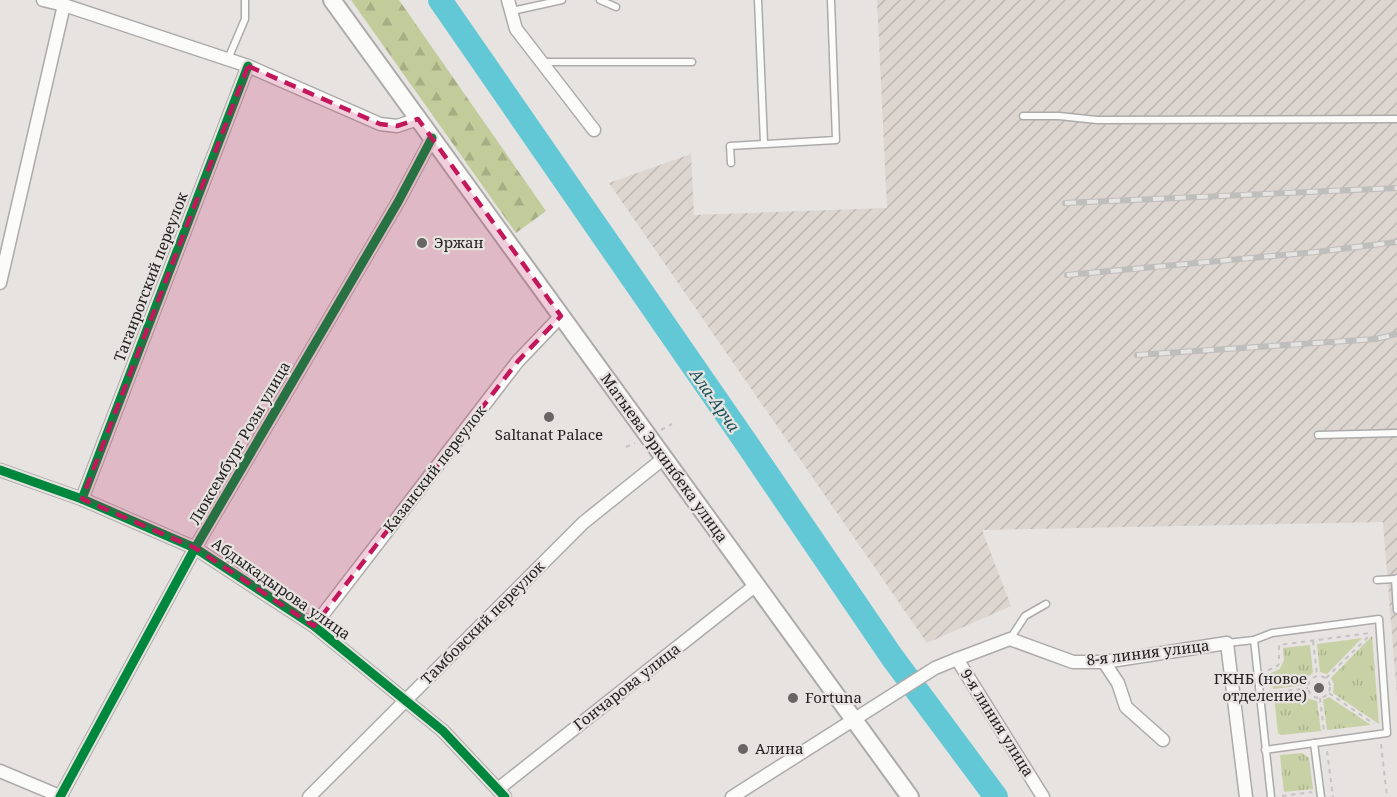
<svg xmlns="http://www.w3.org/2000/svg" width="1397" height="797" font-family="'Noto Serif',serif">
  <style>
    .industrial { fill: url(#industrial-furrows) }
    .grass { fill: url(#grass-tufts) }
    .forest { fill: url(#forest-firs) }
    .lines { fill: none; stroke-linecap: round; stroke-linejoin: round }
    .river { stroke: #63c8d5; stroke-width: 24 }
    .lane-casing { stroke: #adaba9; stroke-width: 9 }
    .street-casing { stroke: #adaba9; stroke-width: 15 }
    .secondary-casing { stroke: #adaba9; stroke-width: 20 }
    .path { stroke: #c5c4c4; stroke-width: 2; stroke-dasharray: 4.5 4.5; stroke-linecap: butt }
    .lane { stroke: #fbfbfa; stroke-width: 6 }
    .street { stroke: #fbfbfa; stroke-width: 12 }
    .secondary { stroke: #fbfbfa; stroke-width: 16 }
    .rail-casing { stroke: #bebebd; stroke-width: 6 }
    .rail { stroke: #e7e3e0; stroke-width: 4; stroke-dasharray: 11; stroke-linecap: butt }
    .cycleway-casing { stroke: #e7e3e0; stroke-width: 13 }
    .cycleway { stroke: #00873e; stroke-width: 9 }
    .marked { fill: #c2185b; fill-opacity: 0.2; stroke: #c2185b; stroke-width: 4.5; stroke-dasharray: 12 8; stroke-linejoin: round }
    .poi-dot { fill: #686664; stroke: #e7e3e0; stroke-width: 2 }
    .labels { text-anchor: middle; stroke-width: 4.5; stroke-linejoin: round; paint-order: stroke }
    .poi-label { font-size: 15px; fill: #242221; stroke: #e7e3e0; text-anchor: start }
    .street-label { font-size: 15px; fill: #242221; stroke: #e7e3e0 }
    .water-label { font-size: 16px; font-style: italic; fill: #164f58; stroke: #e7e3e0 }
  </style>
  <defs>
    <pattern id="industrial-furrows" width="10" height="10" patternUnits="userSpaceOnUse" patternTransform="scale(1.5)"><rect width="10" height="10" fill="#dcd5d0"/><path d="M-1 1l2-2M0 10L10 0M9 11l2-2" fill="none" stroke="#bdb7b2"/></pattern>
    <pattern id="grass-tufts" width="24" height="20" patternUnits="userSpaceOnUse" patternTransform="scale(1.5)"><rect width="24" height="20" fill="#c8d1a5"/><path d="M3 7l-1-3M5 7V3M7 7l1-3M15 17l-1-3M17 17v-4M19 17l1-3" fill="none" stroke="#acb38e"/></pattern>
    <pattern id="forest-firs" width="22" height="20" patternUnits="userSpaceOnUse" patternTransform="scale(1.5)"><rect width="22" height="20" fill="#c2cb9a"/><path d="M5 1l3.5 6h-7zM16 11l3.5 6h-7z" fill="#a7ae84"/></pattern>
  </defs>
  <rect width="100%" height="100%" fill="#e6e3e1"/>
  <!-- industrial -->
  <path class="industrial" d="M877 0H1397V697L1383 522 982 530 1011 606 927 643 609 183 691 154 694 215 887 208Z"/>
  <!-- grass -->
  <g class="grass">
    <path d="M1372 636 1379 724 1333 693 1334 684 1331 678Z"/>
    <path d="M1362 638 1327 674 1320 672 1317 644Z"/>
    <path d="M1310 645 1313 673 1307 677 1305 685 1273 689 1271 673 1280 669 1284 660 1283 648Z"/>
    <path d="M1306 692 1309 699 1317 701 1321 731 1281 735 1278 733 1274 696Z"/>
    <path d="M1329 697 1371 725 1327 730 1323 700Z"/>
    <path d="M1302 753 1309 758 1313 789 1284 792 1280 755Z"/>
  </g>
  <!-- forest -->
  <path class="forest" d="M351 0H399L546 211 516 233Z"/>
  <g class="lines">
    <!-- river -->
    <path class="river" d="M440 0 745 441 892 657 996 797"/>
    <defs>
      <g id="lane">
        <path d="M600 0 616 7"/>
        <path d="M758 0 764 143"/>
        <path d="M512 11 562 0"/>
        <path d="M228 59 245 19V0"/>
        <path d="M542 62H692"/>
        <path d="M1023 116H1059L1097 120 1397 119"/>
        <path d="M731 163 730 146 836 140 831 0"/>
        <path d="M1318 435 1397 433"/>
        <path d="M1397 578 1395 579 1397 610"/>
        <path d="M1377 580 1395 579"/>
        <path d="M1010 639 1025 616 1046 604"/>
        <path d="M1254 640 1271 797"/>
        <path d="M1227 643 1254 640 1272 633 1379 619 1387 733 1265 750"/>
        <path d="M1314 743 1321 797"/>
      </g>
      <g id="street">
        <path d="M43 0 64 5 248 66 380 124 397 126 418 119"/>
        <path d="M508 0 516 29 594 130"/>
        <path d="M0 283 64 5"/>
        <path d="M0 470 82 499 195 548 314 626 443 731 505 797"/>
        <path d="M82 499 248 66"/>
        <path d="M314 626 518 361 561 316"/>
        <path d="M957 659 1010 639 1073 662H1104L1227 643 1246 797"/>
        <path d="M1104 662 1118 683 1126 707 1163 740"/>
        <path d="M0 771 62 797"/>
        <path d="M498 789 756 585"/>
        <path d="M60 797 195 548 398 202 432 138"/>
        <path d="M309 797 583 523 664 458"/>
        <path d="M732 797 935 668 957 659 1043 797"/>
      </g>
      <path id="secondary" d="M332 0 910 797"/>
    </defs>
    <!-- lane casing -->
    <use href="#lane" class="lane-casing"/>
    <!-- street casing -->
    <use href="#street" class="street-casing"/>
    <!-- secondary casing -->
    <use href="#secondary" class="secondary-casing"/>
    <!-- path -->
    <g class="path">
      <path d="M661 430 672 424"/>
      <path d="M626 447 635 443"/>
      <path d="M1313 641 1317 675"/>
      <path d="M1268 670 1275 668 1279 664V645L1370 633"/>
      <circle cx="1319" cy="687" r="11"/>
      <path d="M1326 678 1369 636"/>
      <path d="M1270 693 1308 688"/>
      <path d="M1329 693 1374 724"/>
      <path d="M1320 698 1324 731"/>
      <path d="M1381 744 1387 797"/>
      <path d="M1327 751 1333 797"/>
      <path d="M1282 796 1312 792"/>
    </g>
    <!-- lane -->
    <use href="#lane" class="lane"/>
    <!-- street -->
    <use href="#street" class="street"/>
    <!-- secondary -->
    <use href="#secondary" class="secondary"/>
    <defs>
      <g id="rail">
        <path d="M1065 203 1397 188"/>
        <path d="M1067 275 1316 252 1397 242"/>
        <path d="M1137 355 1376 339 1397 334"/>
      </g>
    </defs>
    <!-- rail casing -->
    <use href="#rail" class="rail-casing"/>
    <!-- rail -->
    <use href="#rail" class="rail"/>
    <defs>
      <g id="cycleway">
        <path d="M0 470 82 499 195 548 314 626 443 731 505 797"/>
        <path d="M82 499 248 66"/>
        <path d="M60 797 195 548 398 202 432 138"/>
      </g>
    </defs>
    <!-- cycleway casing -->
    <use href="#cycleway" class="cycleway-casing"/>
    <!-- cycleway -->
    <use href="#cycleway" class="cycleway"/>
  </g>
  <!-- marked area -->
  <path class="marked" d="M248 66 380 124 397 126 418 119 561 316 518 361 314 626 195 548 82 499Z"/>
  <!-- markers -->
  <g class="poi-dot">
    <circle cx="422" cy="243" r="6"/>
    <circle cx="549" cy="417" r="6"/>
    <circle cx="1319" cy="688" r="6"/>
    <circle cx="793" cy="698" r="6"/>
    <circle cx="743" cy="749" r="6"/>
  </g>
  <g class="labels">
    <!-- poi labels -->
    <g class="poi-label">
      <text x="434" y="248">Эржан</text>
      <text x="549" y="440" text-anchor="middle">Saltanat Palace</text>
      <text x="1307" y="684" text-anchor="end">ГКНБ (новое<tspan x="1307" dy="17">отделение)</tspan></text>
      <text x="805" y="703">Fortuna</text>
      <text x="755" y="754">Алина</text>
    </g>
    <!-- street labels -->
    <g class="street-label">
      <text transform="translate(151 277) rotate(-69)" y="5">Таганрогский переулок</text>
      <text transform="translate(240 443) rotate(-60)" y="5">Люксембург Розы улица</text>
      <text transform="translate(664 458) rotate(54)" y="5">Матыева Эркинбека улица</text>
      <text transform="translate(435 469) rotate(-52)" y="5">Казанский переулок</text>
      <text transform="translate(281 589) rotate(35)" y="5">Абдыкадырова улица</text>
      <text transform="translate(483 623) rotate(-45)" y="5">Тамбовский переулок</text>
      <text transform="translate(1148 653) rotate(-7)" y="5">8-я линия улица</text>
      <text transform="translate(627 687) rotate(-38)" y="5">Гончарова улица</text>
      <text transform="translate(997 723) rotate(58)" y="5">9-я линия улица</text>
    </g>
    <!-- water labels -->
    <g class="water-label">
      <text transform="translate(715 400) rotate(55)" y="6">Ала-Арча</text>
    </g>
  </g>
</svg>
